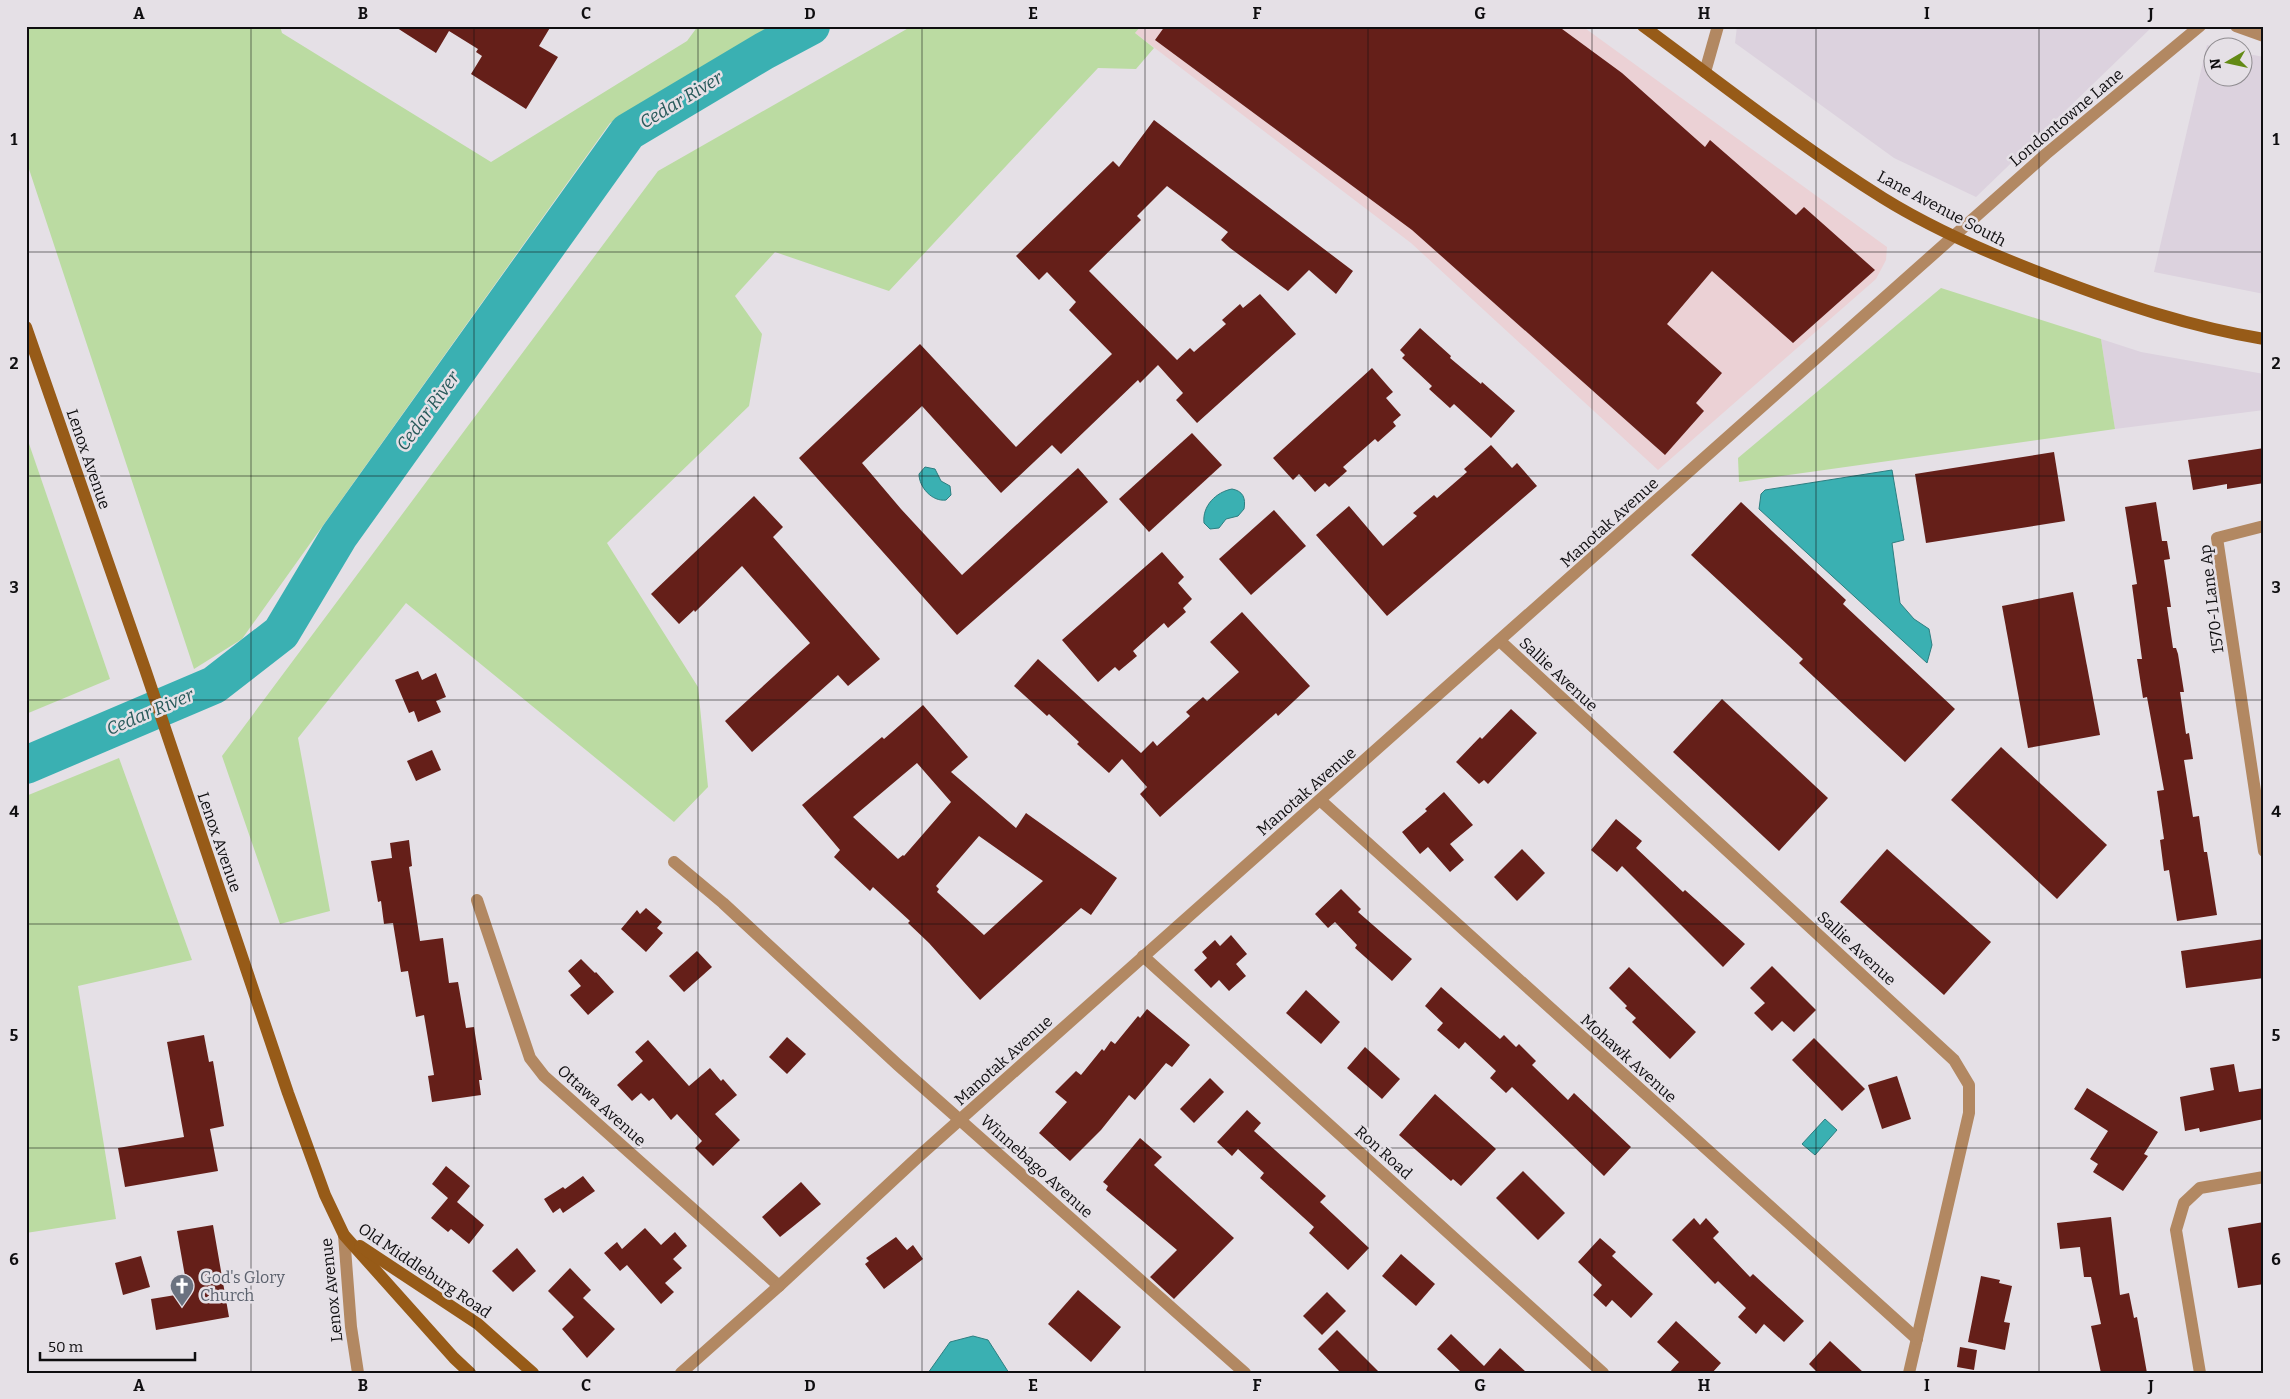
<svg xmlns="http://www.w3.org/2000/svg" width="2290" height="1399" font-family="Bitter,serif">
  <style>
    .built { fill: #dcd2de }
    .industrial { fill: #ebd1d5 }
    .green { fill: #bbdba2 }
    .water { fill: #3ab0b2; stroke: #2d7f81 }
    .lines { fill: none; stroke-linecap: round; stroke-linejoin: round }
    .river { stroke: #3ab0b2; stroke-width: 38 }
    .building { fill: #651f19; fill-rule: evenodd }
    .minor { stroke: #b28862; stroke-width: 12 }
    .tertiary { stroke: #b28862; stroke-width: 12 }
    .secondary { stroke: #975b18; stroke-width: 12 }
    .grid { fill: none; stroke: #0f0e10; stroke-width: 1; stroke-opacity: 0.55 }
    .labels { text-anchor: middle; stroke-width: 5; stroke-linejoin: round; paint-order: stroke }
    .street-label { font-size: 16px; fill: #0f0e10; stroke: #e5e0e6 }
    .worship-label { font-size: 16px; fill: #5b616d; stroke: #e5e0e6; text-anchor: start }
    .water-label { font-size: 18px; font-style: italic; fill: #28595a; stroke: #e5e0e6 }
    .neatline { fill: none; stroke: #0f0e10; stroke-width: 2 }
    .grid-label { font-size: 16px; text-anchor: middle; font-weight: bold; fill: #0f0e10 }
  </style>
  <rect width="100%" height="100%" fill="#e5e0e6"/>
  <!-- built -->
  <g class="built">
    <path d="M1737 26H2153L1976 197 1894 158 1735 43Z"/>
    <path d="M2207 45 2217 47 2212 48V78H2242L2243 53 2264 57V294L2154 272Z"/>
    <path d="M2101 339 2141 352 2264 374V410L2115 429Z"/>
  </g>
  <!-- industrial -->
  <path class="industrial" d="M1141 26H1582L1887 247 1886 260 1876 279 1658 470 1411 243 1135 33Z"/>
  <!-- green -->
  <g class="green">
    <path d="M26 26H280L282 33 491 162 687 41 698 26H783L610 123 242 639 194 669 26 160Z"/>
    <path d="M912 26H1141L1135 33 1154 48 1136 69 1098 68 889 291 775 252 735 296 762 334 749 406 607 543 698 687 708 787 674 822 406 603 298 738 330 911 280 924 222 756 658 171Z"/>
    <path d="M1941 288 2101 339 2115 429 1739 482 1738 458Z"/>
    <path d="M26 435 110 679 26 714Z"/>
    <path d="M119 758 192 960 78 986 116 1219 26 1233V796Z"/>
  </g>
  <!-- water -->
  <g class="water">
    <path d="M925 467 935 469 941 481 950 486 951 495 946 500C932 502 919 487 919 474Z"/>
    <path d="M1892 470 1904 540 1892 543 1900 603 1914 619 1929 629 1932 645 1927 663 1759 509 1761 494 1765 490Z"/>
    <path d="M1232 489C1243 491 1246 498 1244 509L1238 516 1226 519 1219 528 1210 529 1204 523C1202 506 1216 492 1232 489Z"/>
    <path d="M1825 1119 1837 1130 1815 1155 1802 1144Z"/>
    <path d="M973 1336 988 1340 1009 1373H928L950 1342Z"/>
  </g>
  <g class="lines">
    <!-- river -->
    <path class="river" d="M26 765 214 685 281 633 339 536 628 132 764 51 811 26"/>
  </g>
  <!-- building -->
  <g class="building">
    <path d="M394 26H551L539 46 558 57 526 109 471 74 482 56 476 52 478 49 449 31 436 53Z"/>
    <path d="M1165 26H1558L1622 73 1705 147 1710 140 1796 215 1804 207 1875 270 1793 343 1712 271 1667 324 1722 373 1696 403 1704 411 1665 455 1412 230 1155 40Z"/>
    <path d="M1154 120 1353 271 1336 294 1309 270 1288 291 1230 248 1221 240 1228 232 1167 186 1137 216 1141 220 1089 271 1177 360 1190 348 1194 352 1226 324 1222 320 1240 304 1243 308 1260 294 1296 334 1267 360 1197 423 1176 400 1183 393 1158 365 1140 383 1138 380 1061 454 1052 445 1001 493 922 406 862 463 901 509 962 575 1078 468 1108 502 957 635 799 458 920 344 1016 447 1112 354 1069 310 1076 302 1047 272 1039 280 1016 256 1113 161 1119 167Z"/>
    <path d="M1420 328 1451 356 1450 358 1481 384 1482 382 1515 411 1491 438 1454 404 1450 408 1429 389 1432 386 1402 358 1405 355 1400 350Z"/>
    <path d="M1372 368 1393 392 1386 398 1401 415 1393 422 1396 426 1378 442 1375 439 1343 467 1347 471 1329 487 1325 483 1315 492 1299 474 1293 480 1273 458Z"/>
    <path d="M1192 433 1222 465 1149 532 1119 499Z"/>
    <path d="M1491 445 1512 468 1517 463 1537 486 1387 616 1316 535 1349 506 1383 546 1417 516 1413 513 1434 495 1437 498 1467 472 1464 469Z"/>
    <path d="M2264 448V483L2227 489V484L2193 490 2188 460Z"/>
    <path d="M2054 452 2065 521 1926 543 1915 474Z"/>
    <path d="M754 496 783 527 773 537 880 659 848 686 838 675 752 752 725 721 810 643 742 566 695 612 694 610 679 624 651 594Z"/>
    <path d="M1741 502 1846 600 1843 604 1955 709 1905 762 1799 663 1803 659 1691 555Z"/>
    <path d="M2156 502 2162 541H2167L2170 559 2164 560 2171 607H2167L2173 648H2176L2178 654 2184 692H2180L2186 734 2189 733 2193 759 2184 760 2193 817 2199 816 2204 852H2207L2217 915 2177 921 2169 870 2164 871 2160 840 2164 839 2157 791 2164 790 2147 697 2143 698 2137 659H2142L2132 585 2137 584 2125 507Z"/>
    <path d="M1274 510 1306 546 1251 595 1219 559Z"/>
    <path d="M1162 552 1184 577 1178 583 1192 599 1183 608 1186 612 1168 628 1164 623 1133 651 1137 656 1119 671 1115 667 1098 682 1062 640Z"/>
    <path d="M2073 592 2100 735 2028 748 2002 606Z"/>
    <path d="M1242 612 1310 686 1278 716 1276 713 1160 817 1140 794 1147 787 1122 759 1109 773 1077 744 1079 742 1049 714 1047 716 1014 686 1038 659 1141 753 1153 741 1157 746 1190 716 1186 712 1203 697 1207 701 1239 672 1210 642Z"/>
    <path d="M418 671 422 680 436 673 446 697 436 701 441 712 418 722 414 711 409 713 395 680Z"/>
    <path d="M1722 699 1828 798 1779 851 1673 752Z"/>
    <path d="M923 705 968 757 951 772 1016 828 1026 813 1117 878 1091 915 1081 908 980 1000 929 943 908 923 910 921 873 887 870 891 834 857 840 850 802 805 882 737 884 739ZM917 763 951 802 904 856 903 855 898 859 853 817ZM979 836 1043 881 984 935 937 892 939 889 936 886Z"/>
    <path d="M1511 709 1537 733 1488 784 1484 780 1479 784 1456 762 1480 737 1482 739Z"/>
    <path d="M2001 747 2107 845 2057 899 1951 800Z"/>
    <path d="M432 750 441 770 416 781 407 761Z"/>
    <path d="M1444 792 1473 825 1450 844 1464 860 1450 872 1428 847 1420 854 1402 832 1427 811 1425 809Z"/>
    <path d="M1616 819 1642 841 1636 848 1683 892 1685 890 1745 944 1723 967 1622 866 1617 872 1591 850Z"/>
    <path d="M409 840 412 866 409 867 420 941 443 938 449 983 458 982 466 1028 474 1027 482 1080H479L481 1095 432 1102 428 1076 434 1075 424 1015 416 1017 408 971 401 972 393 923 384 924 381 901 378 902 371 861 392 858 390 843Z"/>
    <path d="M1522 849 1545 873 1517 901 1494 877Z"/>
    <path d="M1887 849 1991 942 1944 995 1840 902Z"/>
    <path d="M1341 889 1361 909 1358 912 1412 959 1392 981 1355 948 1357 945 1335 922 1328 928 1315 914Z"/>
    <path d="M646 908 662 922 657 928 663 933 646 952 621 929 637 910 640 914Z"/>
    <path d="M1231 935 1247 954 1236 964 1246 976 1229 991 1219 980 1211 988 1194 970 1207 958 1202 952 1215 940 1220 946Z"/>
    <path d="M2264 939V978L2186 988 2181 951Z"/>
    <path d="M697 951 712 967 684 992 669 976Z"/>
    <path d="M581 959 595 973 596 972 614 992 588 1015 570 995 581 986 568 971Z"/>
    <path d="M1772 966 1816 1010 1794 1032 1782 1021 1772 1031 1754 1013 1765 1003 1750 988Z"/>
    <path d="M1629 967 1696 1032 1670 1059 1632 1022 1636 1018 1625 1008 1627 1006 1609 988Z"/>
    <path d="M1441 987 1500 1039 1504 1035 1516 1047 1519 1044 1536 1061 1532 1065 1568 1100 1574 1093 1631 1147 1604 1176 1512 1087 1506 1093 1490 1078 1496 1071 1465 1042 1459 1049 1437 1030 1443 1023 1425 1006Z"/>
    <path d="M1306 990 1340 1022 1321 1044 1286 1013Z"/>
    <path d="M1147 1009 1190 1045 1172 1067 1166 1063 1135 1100 1129 1095 1101 1130 1070 1161 1039 1133 1067 1102 1055 1092 1076 1071 1081 1075 1102 1049 1104 1051 1111 1041 1115 1044 1138 1016 1140 1018Z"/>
    <path d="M204 1035 209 1062 213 1061 224 1126 210 1129 218 1171 125 1187 118 1148 184 1137 167 1042Z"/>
    <path d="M787 1037 806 1054 787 1074 769 1057Z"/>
    <path d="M1814 1038 1865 1089 1842 1111 1792 1060Z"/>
    <path d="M648 1040 689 1086 710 1068 721 1081 723 1079 737 1095 715 1114 740 1140 713 1166 695 1148 702 1141 677 1114 671 1120 653 1098 649 1101 641 1093 632 1101 617 1085 643 1061 635 1052Z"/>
    <path d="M1365 1047 1400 1079 1382 1099 1347 1068Z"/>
    <path d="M2234 1064 2239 1092 2264 1088V1119L2200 1132 2199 1128 2185 1131 2180 1097 2214 1090 2210 1068Z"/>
    <path d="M1897 1076 1911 1119 1882 1129 1868 1085Z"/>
    <path d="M1210 1078 1224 1092 1194 1123 1180 1109Z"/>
    <path d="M2087 1088 2158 1132 2144 1154 2148 1156 2123 1191 2093 1172 2098 1164 2090 1159 2108 1131 2074 1109Z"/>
    <path d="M1435 1094 1496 1149 1461 1186 1453 1179 1451 1181 1399 1135Z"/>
    <path d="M1247 1110 1261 1123 1254 1131 1326 1196 1320 1202 1369 1248 1348 1270 1309 1233 1314 1227 1260 1178 1264 1173 1238 1149 1232 1156 1217 1142Z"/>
    <path d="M1140 1138 1162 1157 1154 1165 1234 1238 1174 1299 1150 1277 1177 1250 1106 1190 1108 1186 1103 1182Z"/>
    <path d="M446 1166 470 1186 457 1202 484 1225 469 1244 451 1229 448 1232 431 1218 448 1198 432 1184Z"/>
    <path d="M1523 1171 1565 1213 1538 1240 1496 1198Z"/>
    <path d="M583 1176 595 1191 563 1213 560 1208 553 1213 544 1199 563 1187 565 1189Z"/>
    <path d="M801 1182 821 1204 780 1237 762 1217Z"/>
    <path d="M2111 1217 2120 1295 2129 1293 2134 1318 2137 1317 2147 1373H2101L2091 1326 2101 1324 2091 1277H2084L2080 1247 2060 1249 2057 1223Z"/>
    <path d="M1694 1218 1700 1225 1706 1218 1719 1232 1713 1238 1750 1277 1753 1274 1804 1321 1784 1342 1764 1324 1756 1334 1738 1317 1746 1308 1718 1281 1715 1284 1672 1240Z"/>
    <path d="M2264 1222V1284L2238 1288 2228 1228Z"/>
    <path d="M213 1225 229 1317 156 1330 151 1299 188 1293 177 1231Z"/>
    <path d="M645 1228 661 1245 675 1232 687 1246 673 1259 682 1268 665 1283 674 1292 661 1304 627 1265 620 1271 604 1253 617 1242 622 1249Z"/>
    <path d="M896 1237 907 1250 913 1245 923 1259 884 1289 865 1264 869 1261 866 1258Z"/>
    <path d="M1600 1238 1616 1252 1612 1256 1653 1294 1631 1318 1612 1300 1606 1307 1593 1295 1602 1285 1578 1262Z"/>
    <path d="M517 1248 536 1271 513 1292 492 1271Z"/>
    <path d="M1401 1254 1435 1284 1416 1306 1382 1276Z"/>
    <path d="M141 1256 150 1287 123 1295 115 1263Z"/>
    <path d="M570 1268 591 1290 583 1298 615 1329 587 1358 562 1329 574 1317 548 1291Z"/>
    <path d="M1981 1276 2000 1280 1999 1283 2012 1286 2004 1322 2010 1323 2005 1350 1968 1342Z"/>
    <path d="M1078 1290 1121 1327 1091 1362 1048 1324Z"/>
    <path d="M1327 1292 1346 1311 1322 1335 1303 1316Z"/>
    <path d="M1676 1321 1721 1363 1712 1373H1669L1679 1362 1657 1342Z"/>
    <path d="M1337 1330 1380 1373H1341L1318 1349Z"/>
    <path d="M1451 1334 1484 1366 1500 1348 1527 1373H1462L1437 1349Z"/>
    <path d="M1830 1341 1864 1373H1818L1809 1364Z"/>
    <path d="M1960 1347 1977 1350 1974 1370 1957 1367Z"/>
  </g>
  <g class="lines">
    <!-- minor -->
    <g class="minor">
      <path d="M2236 26 2264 36"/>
      <path d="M1705 72 1718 26"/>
      <path d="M2264 526 2217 538 2264 851"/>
      <path d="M1500 641 1954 1060 1969 1085V1113L1909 1373"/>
      <path d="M1320 800 1917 1339"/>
      <path d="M674 862 723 903 898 1065 1245 1373"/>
      <path d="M477 900 530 1058 544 1076 779 1286"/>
      <path d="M1143 956 1603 1373"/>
      <path d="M681 1373 779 1286 918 1157 2046 154 2200 26"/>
      <path d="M2200 1373 2176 1230 2184 1203 2200 1188 2264 1177"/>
    </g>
    <!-- tertiary -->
    <path class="tertiary" d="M344 1235 351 1327 358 1373"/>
    <!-- secondary -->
    <g class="secondary">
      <path d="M1643 26C1722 84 1800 146 1883 198 1936 231 1995 256 2054 278 2122 304 2191 327 2264 339"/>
      <path d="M26 327 145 669 288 1093 325 1195 344 1235 454 1358 470 1373"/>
      <path d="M360 1246 478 1324 533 1373"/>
    </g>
  </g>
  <!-- grid -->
  <path class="grid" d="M251 26V1373M474 26V1373M698 26V1373M922 26V1373M1145 26V1373M1368 26V1373M1592 26V1373M1816 26V1373M2039 26V1373M26 252H2264M26 476H2264M26 700H2264M26 924H2264M26 1148H2264"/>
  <!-- icons -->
  <defs>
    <symbol id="church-pin" viewBox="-11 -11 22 30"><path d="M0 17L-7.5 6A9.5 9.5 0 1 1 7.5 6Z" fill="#6b7280" stroke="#e5e0e6"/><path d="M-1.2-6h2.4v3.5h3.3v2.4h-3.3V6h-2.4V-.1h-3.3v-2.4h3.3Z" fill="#fff"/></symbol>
  </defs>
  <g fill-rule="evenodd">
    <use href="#church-pin" x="168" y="1272" width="28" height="38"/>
  </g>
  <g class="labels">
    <!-- street labels -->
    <g class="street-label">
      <text transform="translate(2066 117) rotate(-40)" y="6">Londontowne Lane</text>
      <text transform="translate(1942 208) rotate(28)" y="6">Lane Avenue South</text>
      <text transform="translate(89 459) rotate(71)" y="6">Lenox Avenue</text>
      <text transform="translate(1609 522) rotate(-42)" y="6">Manotak Avenue</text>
      <text transform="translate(2211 599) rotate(-97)" y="6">1570-1 Lane Ap</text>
      <text transform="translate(1559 674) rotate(43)" y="6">Sallie Avenue</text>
      <text transform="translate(1306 791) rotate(-41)" y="6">Manotak Avenue</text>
      <text transform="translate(220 842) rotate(71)" y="6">Lenox Avenue</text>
      <text transform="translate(1857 948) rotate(43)" y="6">Sallie Avenue</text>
      <text transform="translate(1629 1058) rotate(42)" y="6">Mohawk Avenue</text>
      <text transform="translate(1003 1060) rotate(-42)" y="6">Manotak Avenue</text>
      <text transform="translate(602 1105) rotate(42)" y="6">Ottawa Avenue</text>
      <text transform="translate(1384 1152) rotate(42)" y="6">Ron Road</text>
      <text transform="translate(1037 1166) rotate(42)" y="6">Winnebago Avenue</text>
      <text transform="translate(425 1270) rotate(34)" y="6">Old Middleburg Road</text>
      <text transform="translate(331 1290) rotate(-96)" y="6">Lenox Avenue</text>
    </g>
    <!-- worship labels -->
    <g class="worship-label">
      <text x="200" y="1283">God's Glory<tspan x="200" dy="18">Church</tspan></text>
    </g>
    <!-- water labels -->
    <g class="water-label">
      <text transform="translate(681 100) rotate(-31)" y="6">Cedar River</text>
      <text transform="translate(428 411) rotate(-54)" y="6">Cedar River</text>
      <text transform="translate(150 712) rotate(-23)" y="6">Cedar River</text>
    </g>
  </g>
  <!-- border -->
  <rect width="2290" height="1399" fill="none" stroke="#e5e0e6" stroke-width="55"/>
  <!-- north arrow -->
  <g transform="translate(2228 62) rotate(261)"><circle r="24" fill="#e5e0e6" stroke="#8f8c90"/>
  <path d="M0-4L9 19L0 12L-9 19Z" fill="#638a15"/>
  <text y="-8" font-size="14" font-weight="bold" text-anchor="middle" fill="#0f0e10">N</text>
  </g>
  <!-- scale -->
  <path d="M40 1352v8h155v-8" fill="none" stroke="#0f0e10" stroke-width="2.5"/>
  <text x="48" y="1352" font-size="15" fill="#0f0e10" stroke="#e5e0e6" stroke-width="4" paint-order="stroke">50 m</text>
  <rect x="28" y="28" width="2234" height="1344" class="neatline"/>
  <g class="grid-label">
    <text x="139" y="19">A</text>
    <text x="363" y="19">B</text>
    <text x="586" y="19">C</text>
    <text x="810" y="19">D</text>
    <text x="1033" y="19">E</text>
    <text x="1257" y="19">F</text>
    <text x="1480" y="19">G</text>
    <text x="1704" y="19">H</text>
    <text x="1927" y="19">I</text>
    <text x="2151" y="19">J</text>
    <text x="14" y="145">1</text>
    <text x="2276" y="145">1</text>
    <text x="14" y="369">2</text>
    <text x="2276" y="369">2</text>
    <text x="14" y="593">3</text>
    <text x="2276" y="593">3</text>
    <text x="14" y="817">4</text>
    <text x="2276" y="817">4</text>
    <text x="14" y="1041">5</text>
    <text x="2276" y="1041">5</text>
    <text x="14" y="1265">6</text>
    <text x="2276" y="1265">6</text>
    <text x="139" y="1391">A</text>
    <text x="363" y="1391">B</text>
    <text x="586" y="1391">C</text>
    <text x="810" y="1391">D</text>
    <text x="1033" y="1391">E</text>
    <text x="1257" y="1391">F</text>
    <text x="1480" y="1391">G</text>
    <text x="1704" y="1391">H</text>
    <text x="1927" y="1391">I</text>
    <text x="2151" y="1391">J</text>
  </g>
</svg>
